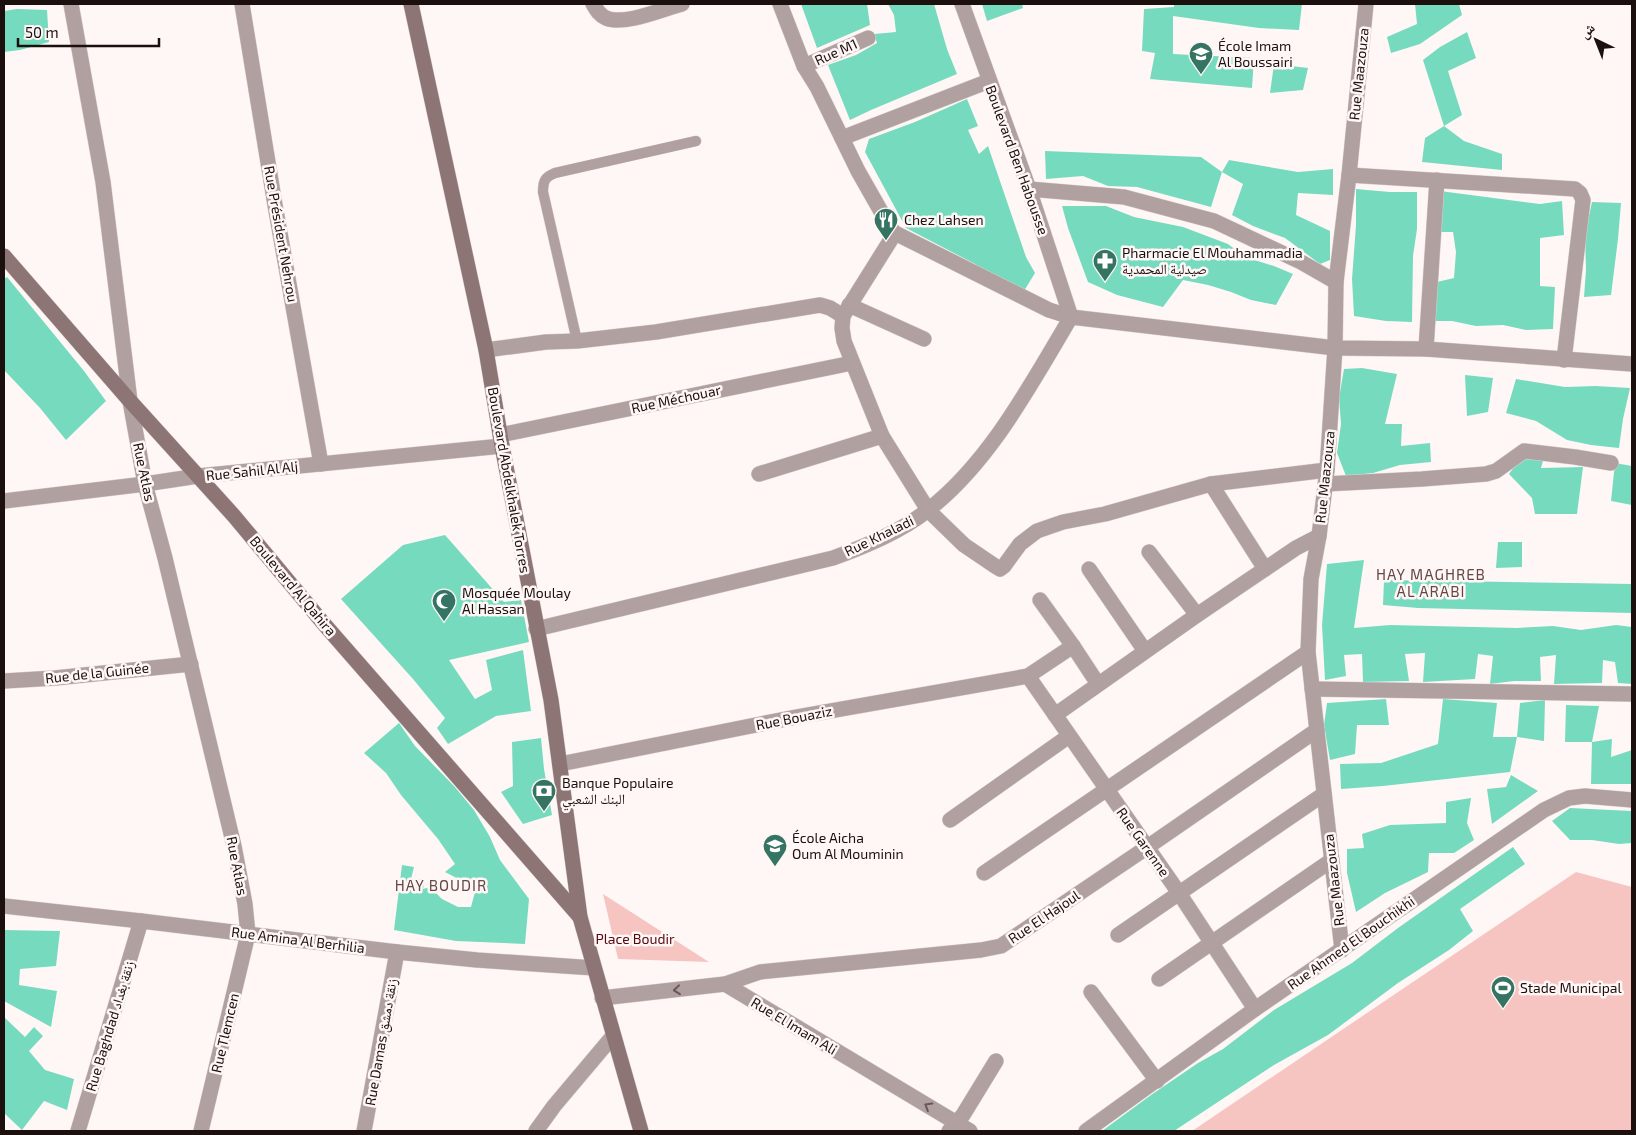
<svg xmlns="http://www.w3.org/2000/svg" width="1636" height="1135" font-family="'Exo 2','Noto Naskh Arabic',sans-serif">
  <style>
    .green { fill: #f7c5c1 }
    .building { fill: #76dbbe }
    .lines { fill: none; stroke-linecap: round; stroke-linejoin: round }
    .lane-casing { stroke: #dbd2d1; stroke-width: 11 }
    .street-casing { stroke: #dbd2d1; stroke-width: 16 }
    .secondary-casing { stroke: #dbd2d1; stroke-width: 16 }
    .lane { stroke: #b0a09f; stroke-width: 10 }
    .street { stroke: #b0a09f; stroke-width: 15 }
    .secondary { stroke: #8c7574; stroke-width: 15 }
    .oneway { stroke: #665857 }
    .labels { text-anchor: middle; stroke-width: 5; stroke-linejoin: round; paint-order: stroke }
    .poi-label { font-size: 14px; fill: #1c100f; stroke: #fff7f6; text-anchor: start }
    .street-label { font-size: 14px; fill: #1c100f; stroke: #fff7f6 }
    .park-label { font-size: 14px; fill: #54070f; stroke: #fff7f6 }
    .neighbourhood-label { font-size: 15px; letter-spacing: 1px; fill: #654745; stroke: #fff7f6 }
  </style>
  <rect width="100%" height="100%" fill="#fff7f6"/>
  <!-- green -->
  <g class="green">
    <path d="M1576 872 1632 887V1131H1192Z"/>
    <path d="M603 894 709 962 618 959Z"/>
  </g>
  <!-- building -->
  <g class="building">
    <path d="M801 4H867L870 25 817 48Z"/>
    <path d="M888 4H934L947 49 957 74 871 110 850 120 828 65 856 55 877 43 874 34 896 32 894 15Z"/>
    <path d="M982 4H1022L1023 8 987 21Z"/>
    <path d="M1174 4H1302L1299 30 1259 28 1173 16V54L1254 58 1252 88 1150 79 1155 53 1142 51 1144 9 1174 7Z"/>
    <path d="M1415 4H1459L1462 15 1420 44 1391 53 1387 37 1417 24Z"/>
    <path d="M17 9 47 10 49 42 20 50 4 52V11Z"/>
    <path d="M1467 32 1476 58 1448 71 1462 115 1444 126 1464 141 1502 154V170L1422 162 1425 138 1444 126 1423 60 1440 47Z"/>
    <path d="M1274 64 1308 68 1303 90 1270 93Z"/>
    <path d="M967 99 978 126 968 130 979 154 988 146 1026 257 1035 273 1024 291 990 275 975 264 906 228 865 152 869 139 915 122Z"/>
    <path d="M1045 151 1201 157 1222 172 1211 207 1137 187 1108 186 1083 176 1046 179Z"/>
    <path d="M1229 160 1298 172 1333 169V195L1298 193 1296 215 1330 231V260L1320 264 1285 238 1253 226 1232 215 1243 184 1222 172Z"/>
    <path d="M1356 189 1390 192H1417V229L1413 256 1412 322 1386 321 1354 316 1352 279 1356 225Z"/>
    <path d="M1440 191 1540 204 1562 201 1564 235 1540 238V286L1555 287 1553 329 1526 330 1503 325 1476 326 1452 321H1435L1437 282 1454 278 1456 252 1453 232H1441Z"/>
    <path d="M1592 202 1621 203 1618 239 1611 295 1584 297 1586 270 1585 234Z"/>
    <path d="M1062 206H1106L1134 217 1183 227 1228 244 1245 257 1274 266 1293 274 1276 305 1251 300 1231 292 1208 285 1183 280 1163 307 1117 295 1088 282 1068 228Z"/>
    <path d="M7 277 84 371 106 401 66 440 40 408 4 370V279Z"/>
    <path d="M1362 368 1397 374 1385 424H1402L1401 446 1430 443 1431 462 1400 465 1373 473 1346 476 1337 453 1341 424 1339 398 1344 369Z"/>
    <path d="M1465 375 1493 378 1488 412 1467 416Z"/>
    <path d="M1516 379 1565 387 1596 386 1630 388 1623 419 1619 448 1591 445 1567 440 1536 421 1506 413Z"/>
    <path d="M1524 453 1545 454 1541 468 1583 467 1577 514H1535L1532 498 1509 474Z"/>
    <path d="M1615 463 1632 466V505L1611 501Z"/>
    <path d="M445 535 504 602 521 600 529 642 449 660 475 699 492 690 486 660 523 650 531 711 496 716 448 744 437 728 445 718 413 679 341 599 403 545Z"/>
    <path d="M1498 542H1522V567L1496 568Z"/>
    <path d="M1364 560 1354 628 1390 625 1517 628 1553 626 1581 630 1616 625 1632 627V684L1618 683 1615 662 1603 660 1602 683 1554 684 1556 655 1540 657 1541 681H1514L1490 684 1493 656 1478 654 1475 679 1423 682 1425 653 1405 654 1409 681 1363 682 1362 654 1344 655 1346 676 1325 680 1322 625 1327 564Z"/>
    <path d="M1384 580 1632 584V613L1418 608 1383 605Z"/>
    <path d="M1386 699 1389 725H1357L1355 754 1330 760 1324 725 1327 703Z"/>
    <path d="M1443 699 1497 703 1493 737H1517L1520 703 1545 700 1544 741 1517 737 1510 772 1383 786 1341 789 1340 764 1381 763 1438 744Z"/>
    <path d="M1566 705 1599 706 1592 742H1565Z"/>
    <path d="M399 723 415 746 454 786 474 810 490 837 500 860 529 899 525 944 456 941 394 930 402 865 414 867 411 879H425L423 889 430 887 442 899 458 907H471L476 888 445 872 455 864 438 839 401 795 386 773 364 753Z"/>
    <path d="M541 738 544 769 552 815 523 824 501 792 513 786 512 742Z"/>
    <path d="M1612 739 1611 757 1632 750V784H1591L1592 742Z"/>
    <path d="M1511 775 1538 791 1492 824 1487 789 1506 787Z"/>
    <path d="M1471 798 1467 823 1474 840 1454 853H1429L1428 872 1385 893 1356 912 1347 873V849L1364 848 1362 834 1390 825 1446 823V802Z"/>
    <path d="M1570 808 1632 811V843L1619 844 1592 840H1570L1552 821Z"/>
    <path d="M1513 847 1525 864 1460 909 1473 931 1449 950 1398 983 1328 1035 1274 1065 1174 1131H1102L1151 1095 1198 1063 1223 1049 1274 1010 1352 963 1398 928Z"/>
    <path d="M4 930 60 931 56 966 20 969 19 985 57 991 51 1027 4 1001Z"/>
    <path d="M4 1017 25 1037 34 1027 43 1036 29 1051 45 1070 74 1079 67 1110 44 1101 22 1130 4 1113Z"/>
  </g>
  <g class="lines">
    <defs>
      <path id="lane" d="M577 341 543 192C543 181 545 177 555 173L696 141"/>
      <g id="street">
        <path d="M71 4 103 182 130 401 145 484 165 558 234 846 245 904 248 934 201 1131"/>
        <path d="M242 4 275 205 321 464"/>
        <path d="M593 4C596 9 599 15 606 18 624 26 663 9 682 4"/>
        <path d="M780 4 804 66 817 87 858 171 891 229 895 233 1049 310 1071 317 1335 348 1426 349 1632 364"/>
        <path d="M962 4 1029 189 1071 317"/>
        <path d="M804 66 868 38"/>
        <path d="M842 138 989 81"/>
        <path d="M1349 175 1575 189 1580 193 1583 200 1564 360"/>
        <path d="M1029 189 1124 197 1214 221 1301 262 1336 282"/>
        <path d="M895 233 843 316 842 328 844 341 882 436 928 510 964 545 995 566 1000 569 1004 566 1020 544 1037 531 1063 522 1105 514 1211 484 1327 470"/>
        <path d="M849 305 924 339"/>
        <path d="M1426 349 1437 180"/>
        <path d="M486 350 546 342 577 341 656 332 820 305 830 308 843 316"/>
        <path d="M500 435 852 363"/>
        <path d="M759 474 882 436"/>
        <path d="M1211 484 1265 569"/>
        <path d="M1325 484 1422 479 1486 474 1496 471 1524 451 1575 457 1611 463"/>
        <path d="M4 501 145 484 198 476 502 446"/>
        <path d="M1149 552 1197 615"/>
        <path d="M1089 569 1145 651"/>
        <path d="M1040 600 1073 646 1098 684"/>
        <path d="M536 629 833 558C866 546 900 532 928 510 990 462 1031 384 1071 317"/>
        <path d="M1028 676 1179 893 1255 1009"/>
        <path d="M4 681 55 678 191 664"/>
        <path d="M1312 689 1632 694"/>
        <path d="M1055 715 1197 615 1296 548 1319 536"/>
        <path d="M560 764 796 717 1028 676 1073 646"/>
        <path d="M950 820 1069 736"/>
        <path d="M984 873 1308 652"/>
        <path d="M4 906 141 921 397 952 477 960 594 968"/>
        <path d="M1118 935 1324 794"/>
        <path d="M1342 950 1308 652 1311 579 1319 536 1327 470 1335 348 1336 282 1349 175 1366 4"/>
        <path d="M1159 979 1332 860"/>
        <path d="M725 984 970 1131"/>
        <path d="M1091 992 1157 1081"/>
        <path d="M602 998 725 984 760 972 981 950 1001 946 1146 848 1317 730"/>
        <path d="M78 1131 141 921"/>
        <path d="M364 1131 397 952"/>
        <path d="M536 1131 554 1106 613 1036"/>
        <path d="M949 1131 963 1115 996 1061"/>
        <path d="M1086 1131 1255 1009 1544 810 1569 798 1585 796 1632 800"/>
      </g>
      <g id="secondary">
        <path d="M411 4 486 350 502 446 551 700 580 917 641 1131"/>
        <path d="M4 256 130 401 234 516 324 624 580 917"/>
      </g>
    </defs>
    <!-- lane casing -->
    <use href="#lane" class="lane-casing"/>
    <!-- street casing -->
    <use href="#street" class="street-casing"/>
    <!-- secondary casing -->
    <use href="#secondary" class="secondary-casing"/>
    <!-- lane -->
    <use href="#lane" class="lane"/>
    <!-- street -->
    <use href="#street" class="street"/>
    <!-- secondary -->
    <use href="#secondary" class="secondary"/>
  </g>
  <!-- one-way arrows -->
  <defs><path id="oneway-chevron" d="M-2-3.5L2.5 0L-2 3.5" fill="none" stroke-width="1.6" stroke-linecap="round" stroke-linejoin="round" transform="scale(1.25)"/></defs>
  <g class="oneway">
    <use href="#oneway-chevron" transform="translate(677 990) rotate(174)"/>
    <use href="#oneway-chevron" transform="translate(928 1106) rotate(-149)"/>
  </g>
  <!-- icons -->
  <defs>
    <symbol id="school-pin" viewBox="-11 -11 22 30"><path d="M0 17L-7.5 6A9.5 9.5 0 1 1 7.5 6Z" fill="#357463" stroke="#fff7f6"/><path d="M0-5L7-2L0 1L-7-2ZM-4 1L0 2.5L4 1V4Q0 6-4 4Z" fill="#fff"/></symbol>
    <symbol id="restaurant-pin" viewBox="-11 -11 22 30"><path d="M0 17L-7.5 6A9.5 9.5 0 1 1 7.5 6Z" fill="#357463" stroke="#fff7f6"/><path d="M-5-6h1v4h1v-4h1v4h1v-4h1v5L-1.5 .5V6h-2V.5L-5-1ZM5-6V6H3V1.5H1.5Q1.5-4 5-6Z" fill="#fff"/></symbol>
    <symbol id="pharmacy-pin" viewBox="-11 -11 22 30"><path d="M0 17L-7.5 6A9.5 9.5 0 1 1 7.5 6Z" fill="#357463" stroke="#fff7f6"/><path d="M-2-6h4v4h4v4h-4v4h-4v-4h-4v-4h4Z" fill="#fff"/></symbol>
    <symbol id="mosque-pin" viewBox="-11 -11 22 30"><path d="M0 17L-7.5 6A9.5 9.5 0 1 1 7.5 6Z" fill="#357463" stroke="#fff7f6"/><path d="M3.5-4.9A6 6 0 1 0 3.5 4.9A5 5 0 1 1 3.5-4.9Z" fill="#fff"/></symbol>
    <symbol id="bank-pin" viewBox="-11 -11 22 30"><path d="M0 17L-7.5 6A9.5 9.5 0 1 1 7.5 6Z" fill="#357463" stroke="#fff7f6"/><path d="M-6-4H6V4H-6ZM0-2.3a2.3 2.3 0 1 0 0 4.6a2.3 2.3 0 1 0 0-4.6Z" fill="#fff"/></symbol>
    <symbol id="stadium-pin" viewBox="-11 -11 22 30"><path d="M0 17L-7.5 6A9.5 9.5 0 1 1 7.5 6Z" fill="#357463" stroke="#fff7f6"/><path d="M0-5a6.5 5 0 1 0 0 10a6.5 5 0 1 0 0-10ZM-3.5-1.8h7v3.6h-7Z" fill="#fff"/></symbol>
  </defs>
  <g fill-rule="evenodd">
    <use href="#school-pin" x="1187" y="40" width="28" height="38"/>
    <use href="#restaurant-pin" x="872" y="206" width="28" height="38"/>
    <use href="#pharmacy-pin" x="1091" y="247" width="28" height="38"/>
    <use href="#mosque-pin" x="430" y="587" width="28" height="38"/>
    <use href="#bank-pin" x="530" y="777" width="28" height="38"/>
    <use href="#school-pin" x="761" y="832" width="28" height="38"/>
    <use href="#stadium-pin" x="1489" y="974" width="28" height="38"/>
  </g>
  <g class="labels">
    <!-- poi labels -->
    <g class="poi-label">
      <text x="1218" y="51">École Imam<tspan x="1218" dy="16">Al Boussairi</tspan></text>
      <text x="904" y="225">Chez Lahsen</text>
      <text x="1122" y="258">Pharmacie El Mouhammadia<tspan x="1122" dy="16">صيدلية المحمدية</tspan></text>
      <text x="462" y="598">Mosquée Moulay<tspan x="462" dy="16">Al Hassan</tspan></text>
      <text x="562" y="788">Banque Populaire<tspan x="562" dy="16">البنك الشعبي</tspan></text>
      <text x="792" y="843">École Aicha<tspan x="792" dy="16">Oum Al Mouminin</tspan></text>
      <text x="1520" y="993">Stade Municipal</text>
    </g>
    <!-- street labels -->
    <g class="street-label">
      <text transform="translate(836 52) rotate(-24)" y="5">Rue M1</text>
      <text transform="translate(1359 74) rotate(-84)" y="5">Rue Maazouza</text>
      <text transform="translate(1017 160) rotate(70)" y="5">Boulevard Ben Habousse</text>
      <text transform="translate(281 234) rotate(80)" y="5">Rue Président Nehrou</text>
      <text transform="translate(676 399) rotate(-12)" y="5">Rue Méchouar</text>
      <text transform="translate(252 471) rotate(-6)" y="5">Rue Sahil Al Alj</text>
      <text transform="translate(144 472) rotate(78)" y="5">Rue Atlas</text>
      <text transform="translate(1325 477) rotate(-84)" y="5">Rue Maazouza</text>
      <text transform="translate(509 480) rotate(80)" y="5">Boulevard Abdelkhalek Torres</text>
      <text transform="translate(879 536) rotate(-26)" y="5">Rue Khaladi</text>
      <text transform="translate(293 586) rotate(50)" y="5">Boulevard Al Qahira</text>
      <text transform="translate(97 673) rotate(-6)" y="5">Rue de la Guinée</text>
      <text transform="translate(794 718) rotate(-11)" y="5">Rue Bouaziz</text>
      <text transform="translate(1143 842) rotate(55)" y="5">Rue Garenne</text>
      <text transform="translate(237 866) rotate(79)" y="5">Rue Atlas</text>
      <text transform="translate(1334 880) rotate(-97)" y="5">Rue Maazouza</text>
      <text transform="translate(1044 917) rotate(-34)" y="5">Rue El Hajoul</text>
      <text transform="translate(298 940) rotate(7)" y="5">Rue Amina Al Berhilia</text>
      <text transform="translate(1351 943) rotate(-35)" y="5">Rue Ahmed El Bouchikhi</text>
      <text transform="translate(110 1026) rotate(-73)" y="5">Rue Baghdad زنقة بغداد</text>
      <text transform="translate(794 1026) rotate(31)" y="5">Rue El Imam Ali</text>
      <text transform="translate(225 1033) rotate(-77)" y="5">Rue Tlemcen</text>
      <text transform="translate(381 1042) rotate(-80)" y="5">Rue Damas زنقة دمشق</text>
    </g>
    <!-- park labels -->
    <g class="park-label">
      <text x="635" y="944">Place Boudir</text>
    </g>
    <!-- neighbourhood labels -->
    <g class="neighbourhood-label">
      <text x="1431" y="580">HAY MAGHREB<tspan x="1431" dy="17">AL ARABI</tspan></text>
      <text x="441" y="891">HAY BOUDIR</text>
    </g>
  </g>
  <!-- border -->
  <rect width="1636" height="1135" fill="none" stroke="#1c100f" stroke-width="10"/>
  <!-- north arrow -->
  <g transform="translate(1596 40) rotate(317)" stroke="#fff7f6" stroke-width="4" paint-order="stroke">
  <path d="M0-4L9 19L0 12L-9 19Z" fill="#1c100f"/>
  <text y="-8" font-size="14" font-weight="bold" text-anchor="middle" fill="#1c100f">ش</text>
  </g>
  <!-- scale -->
  <path d="M18 38v8h141v-8" fill="none" stroke="#1c100f" stroke-width="2.5"/>
  <text x="25" y="38" font-size="15" fill="#1c100f" stroke="#fff7f6" stroke-width="4" paint-order="stroke">50 m</text>
</svg>
